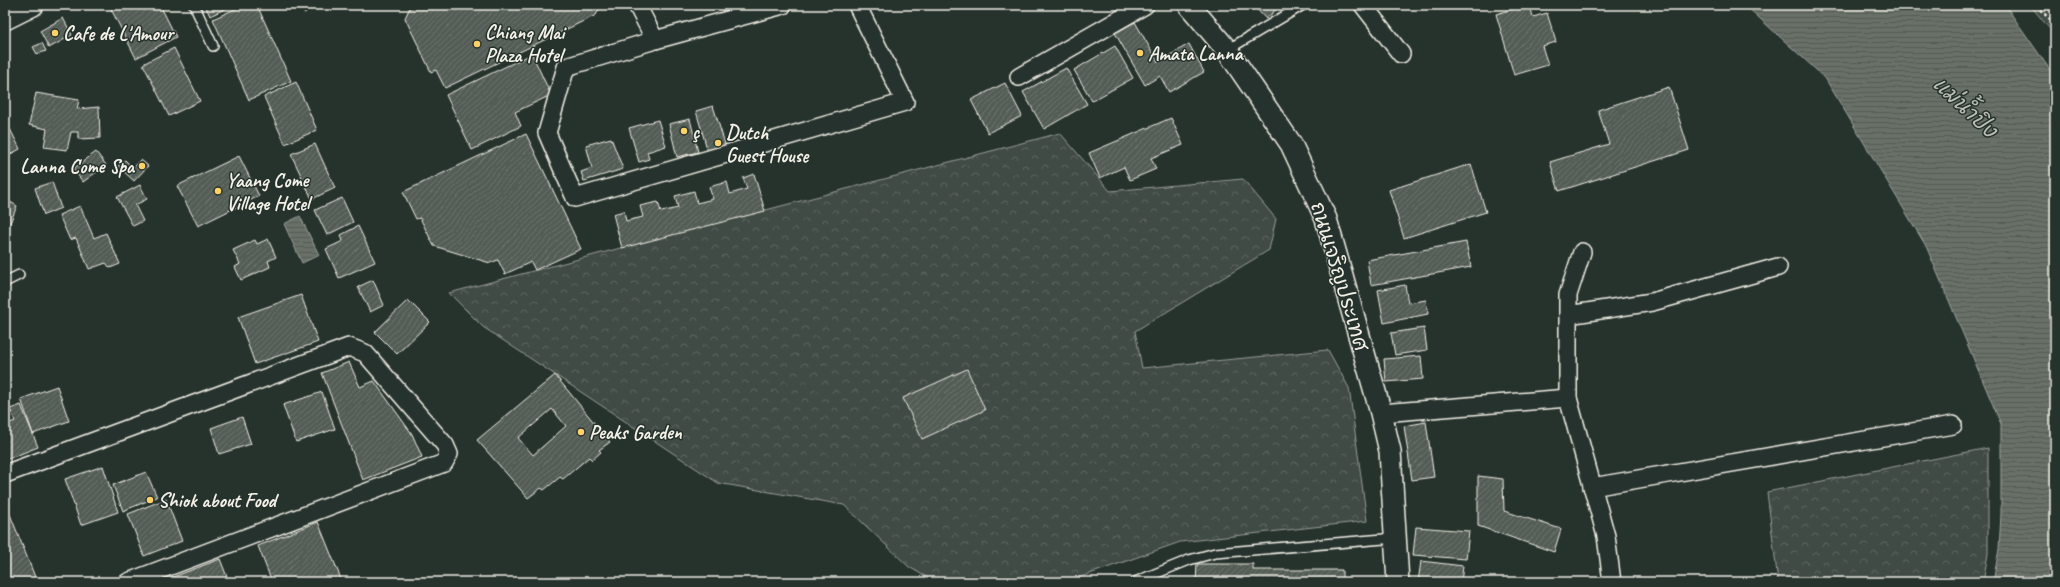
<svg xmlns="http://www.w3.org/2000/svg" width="2060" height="587" font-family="Caveat,'Playpen Sans Thai',sans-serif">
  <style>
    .grass { fill: #414b45; stroke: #9a9e96 }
    .forest { fill: url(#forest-crowns); stroke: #9a9e96 }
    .water { fill: url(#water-rules); stroke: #9fa39b }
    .building { fill: url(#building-hatch); stroke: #f4f1e8; fill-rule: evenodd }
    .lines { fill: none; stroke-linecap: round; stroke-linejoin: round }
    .service-casing { stroke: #f4f1e8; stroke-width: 12 }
    .minor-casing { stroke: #f4f1e8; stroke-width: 20 }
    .tertiary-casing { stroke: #f4f1e8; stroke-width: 24 }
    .path { stroke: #f4f1e8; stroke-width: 2.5; stroke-dasharray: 3 3; stroke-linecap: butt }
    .service { stroke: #26332d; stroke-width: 9 }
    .minor { stroke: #26332d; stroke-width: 17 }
    .tertiary { stroke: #26332d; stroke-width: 21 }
    .poi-dot { fill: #ffd166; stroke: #26332d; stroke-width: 1.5 }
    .labels { text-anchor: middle; stroke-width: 3; stroke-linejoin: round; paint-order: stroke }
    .poi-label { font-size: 20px; font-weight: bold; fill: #f4f1e8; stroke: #26332d; text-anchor: start }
    .street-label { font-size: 20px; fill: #f4f1e8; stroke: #26332d }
    .water-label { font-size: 21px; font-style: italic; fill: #bcbdb5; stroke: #26332d }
  </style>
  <defs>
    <pattern id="forest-crowns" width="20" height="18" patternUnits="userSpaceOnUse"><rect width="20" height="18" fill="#414b45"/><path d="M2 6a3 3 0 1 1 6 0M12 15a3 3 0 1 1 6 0" fill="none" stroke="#5d6560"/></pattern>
    <pattern id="water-rules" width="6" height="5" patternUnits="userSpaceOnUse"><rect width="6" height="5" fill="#676f68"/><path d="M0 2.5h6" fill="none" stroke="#565a55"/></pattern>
    <pattern id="building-hatch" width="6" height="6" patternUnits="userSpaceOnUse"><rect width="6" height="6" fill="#525c55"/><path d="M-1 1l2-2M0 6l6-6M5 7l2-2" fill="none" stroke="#6c746d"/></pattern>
  </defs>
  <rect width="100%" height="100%" fill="#26332d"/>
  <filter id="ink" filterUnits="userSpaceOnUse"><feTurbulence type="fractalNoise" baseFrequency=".025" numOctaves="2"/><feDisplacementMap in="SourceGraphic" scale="8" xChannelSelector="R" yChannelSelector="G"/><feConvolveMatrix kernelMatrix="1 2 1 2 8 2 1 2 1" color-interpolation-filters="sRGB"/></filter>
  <g filter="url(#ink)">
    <!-- grass -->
    <path class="grass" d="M2030 5H2055V35L2054 34Z"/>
    <!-- forest -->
    <g class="forest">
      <path d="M1060 133 1110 191 1243 179 1276 219 1269 250 1135 331 1142 368 1328 350 1349 388 1367 521 1180 542 1067 582H935L909 567 844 505 718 483 483 327 449 293Z"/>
      <path d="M1988 448V554L1983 582H1778L1767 492Z"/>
    </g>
    <!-- water -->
    <g class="water">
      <path d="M1745 5H2005L2055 77V582H1993L1999 549 2001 514V424L1926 246 1825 78Z"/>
      <path d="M300 216 319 255 302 263 284 224Z"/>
    </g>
    <!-- building -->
    <g class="building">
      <path d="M109 5H160L176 37 136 58Z"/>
      <path d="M205 5H233L210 16Z"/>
      <path d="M244 5H257L291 81 249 100 213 19Z"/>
      <path d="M411 5H597L599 9 596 15 445 88 436 70 431 72 405 18Z"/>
      <path d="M720 5H742L724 14Z"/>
      <path d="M1253 5H1292L1286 11 1281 5 1266 19Z"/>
      <path d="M1526 5H1530L1533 17 1547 13 1556 42 1542 46 1548 65 1514 75 1496 14Z"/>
      <path d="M63 18 72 35 49 48 40 31Z"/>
      <path d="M1135 22 1158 62 1189 44 1204 72 1169 92 1160 76 1145 85 1115 33Z"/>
      <path d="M42 43 46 51 37 54 33 47Z"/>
      <path d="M1115 46 1133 78 1092 101 1074 70Z"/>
      <path d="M174 48 200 101 169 116 143 64Z"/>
      <path d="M532 54 551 95 515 112 521 126 472 150 446 95Z"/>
      <path d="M1066 68 1087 104 1044 129 1023 92Z"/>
      <path d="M296 82 317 130 285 144 264 97Z"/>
      <path d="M1005 83 1022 116 988 133 971 100Z"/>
      <path d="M1669 87 1689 150 1559 191 1550 162 1609 144 1598 110Z"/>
      <path d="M36 93 79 100 77 109 99 107 100 138 78 139V132H71L67 150 44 147 47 129 29 125Z"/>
      <path d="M713 106 726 147 708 152 696 111Z"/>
      <path d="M1171 118 1183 145 1151 158 1156 169 1130 180 1124 167 1100 178 1089 153Z"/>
      <path d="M5 119 20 149 5 157Z"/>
      <path d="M690 119 698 152 677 157 669 124Z"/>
      <path d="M658 120 666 146 647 152 649 159 639 162 629 128Z"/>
      <path d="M526 134 581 249 535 270 531 262 505 274 498 260 490 263 434 246 420 218 416 219 403 192Z"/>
      <path d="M611 138 623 169 584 181 581 172 592 168 586 145Z"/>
      <path d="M315 144 335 188 312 199 291 154Z"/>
      <path d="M96 152 106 165 83 182 73 169Z"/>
      <path d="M239 156 259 196 198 226 177 186Z"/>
      <path d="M125 160 133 168 141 160 148 166 134 181 118 166Z"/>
      <path d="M1471 164 1486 212 1404 238 1389 190Z"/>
      <path d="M754 174 765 211 622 248 613 214 624 211 626 221 643 217 640 206 658 202 661 212 678 208 675 196 694 191 697 203 713 199 709 187 727 182 730 194 747 189 743 178Z"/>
      <path d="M52 182 61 208 44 215 35 188Z"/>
      <path d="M140 185 147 199 135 205 143 221 133 226 117 197Z"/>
      <path d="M342 198 353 222 327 235 315 210Z"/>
      <path d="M5 199 17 206 5 235Z"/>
      <path d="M80 206 94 238 106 233 120 264 110 268 106 263 89 269 76 238 70 240 59 215Z"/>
      <path d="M358 226 375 262 339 278 326 249 343 241 341 235Z"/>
      <path d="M268 239 276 257 268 261 270 267 241 280 235 267 240 264 233 250 255 240 257 244Z"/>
      <path d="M1466 242 1471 267 1371 285 1367 260Z"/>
      <path d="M373 280 384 305 370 312 358 287Z"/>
      <path d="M1405 285 1408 303 1426 300 1428 314 1384 323 1378 290Z"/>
      <path d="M301 295 318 342 255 364 238 317Z"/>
      <path d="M408 300 430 322 397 354 375 332Z"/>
      <path d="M1424 328 1427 350 1395 355 1391 333Z"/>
      <path d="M1421 356 1423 379 1386 382 1384 359Z"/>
      <path d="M349 362 360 387 374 381 412 434 422 457 363 480 322 373Z"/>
      <path d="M967 369 985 410 922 439 903 398Z"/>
      <path d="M555 375 610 442 599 450 601 452 592 460 589 457 563 479 560 477 544 490 541 488 528 498 477 440ZM552 409 566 426 533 455 518 438Z"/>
      <path d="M57 386 69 421 33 434 21 399Z"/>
      <path d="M322 392 335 429 296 442 283 405Z"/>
      <path d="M21 405 38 447 5 460V425L15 421 10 409Z"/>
      <path d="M242 417 251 444 219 454 211 428Z"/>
      <path d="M1426 422 1434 477 1412 480 1404 426Z"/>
      <path d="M103 466 118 512 81 525 65 479Z"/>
      <path d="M146 472 157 497 123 511 113 485Z"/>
      <path d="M1478 476 1503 479 1504 511 1561 529 1554 552 1478 526Z"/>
      <path d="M166 499 182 541 144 556 128 514Z"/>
      <path d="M5 502 37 582H5Z"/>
      <path d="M318 522 341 579 335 582H272L258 546Z"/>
      <path d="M1416 527 1469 531 1466 559 1413 555Z"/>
      <path d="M220 559 229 582H169L168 579Z"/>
      <path d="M1421 561 1463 566 1461 582H1418Z"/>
      <path d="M1197 564H1253V570H1342V582H1196Z"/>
    </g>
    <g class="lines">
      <defs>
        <g id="service">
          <path d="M194 5 213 46"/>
          <path d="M1227 50 1303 5"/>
          <path d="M5 282 19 275"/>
          <path d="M1135 582 1189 560 1215 553 1396 538"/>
        </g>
        <g id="minor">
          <path d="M637 5 655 40"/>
          <path d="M783 5 655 40 566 67 547 133 575 198 905 102 857 5"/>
          <path d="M1363 5 1401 54"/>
          <path d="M1019 77 1145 5"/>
          <path d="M1582 252 1568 295V398L1606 536 1612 582"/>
          <path d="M1568 315 1652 302 1778 267"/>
          <path d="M1381 413 1568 398"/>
          <path d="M5 474 349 347 365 353 445 445 449 454 444 463 128 582"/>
          <path d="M1592 487 1953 425"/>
        </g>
        <g id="tertiary">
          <path d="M1189 5 1227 50 1291 144 1326 219 1381 413 1390 451 1398 582"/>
          <path d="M5 19 33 5"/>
        </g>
      </defs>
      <!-- service casing -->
      <use href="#service" class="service-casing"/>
      <!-- minor casing -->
      <use href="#minor" class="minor-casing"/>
      <!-- tertiary casing -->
      <use href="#tertiary" class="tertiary-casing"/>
      <!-- path -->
      <g class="path">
        <path d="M301 5 306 15"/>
        <path d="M2036 5 2055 25"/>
      </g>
      <!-- service -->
      <use href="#service" class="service"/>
      <!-- minor -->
      <use href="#minor" class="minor"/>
      <!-- tertiary -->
      <use href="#tertiary" class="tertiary"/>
    </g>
  </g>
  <!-- markers -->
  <g class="poi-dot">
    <circle cx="55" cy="33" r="4"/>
    <circle cx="477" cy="44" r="4"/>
    <circle cx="1140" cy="53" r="4"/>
    <circle cx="684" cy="131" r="4"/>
    <circle cx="718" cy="143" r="4"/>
    <circle cx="142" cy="166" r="4"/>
    <circle cx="218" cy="191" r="4"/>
    <circle cx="581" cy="432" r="4"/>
    <circle cx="150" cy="500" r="4"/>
  </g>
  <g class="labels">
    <!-- poi labels -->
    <g class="poi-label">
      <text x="485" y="39">Chiang Mai<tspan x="485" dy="23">Plaza Hotel</tspan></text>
      <text x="63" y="40">Cafe de L'Amour</text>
      <text x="1148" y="60">Amata Lanna</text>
      <text x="692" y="138">ç</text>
      <text x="726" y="139">Dutch<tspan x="726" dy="23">Guest House</tspan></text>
      <text x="134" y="173" text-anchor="end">Lanna Come Spa</text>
      <text x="226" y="187">Yaang Come<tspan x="226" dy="23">Village Hotel</tspan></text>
      <text x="589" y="439">Peaks Garden</text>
      <text x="158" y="507">Shiok about Food</text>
    </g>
    <!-- street labels -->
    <g class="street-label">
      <text transform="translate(1340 276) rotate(73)" y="7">ถนนเจริญประเทศ</text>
    </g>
    <!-- water labels -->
    <g class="water-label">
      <text transform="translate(1965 107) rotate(43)" y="7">แม่น้ำปิง</text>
    </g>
  </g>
  <!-- margin -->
  <rect width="2060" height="587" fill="none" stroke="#26332d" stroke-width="20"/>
  <rect x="10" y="10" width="2040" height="567" fill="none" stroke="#f4f1e8" stroke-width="1.5" filter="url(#ink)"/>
</svg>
